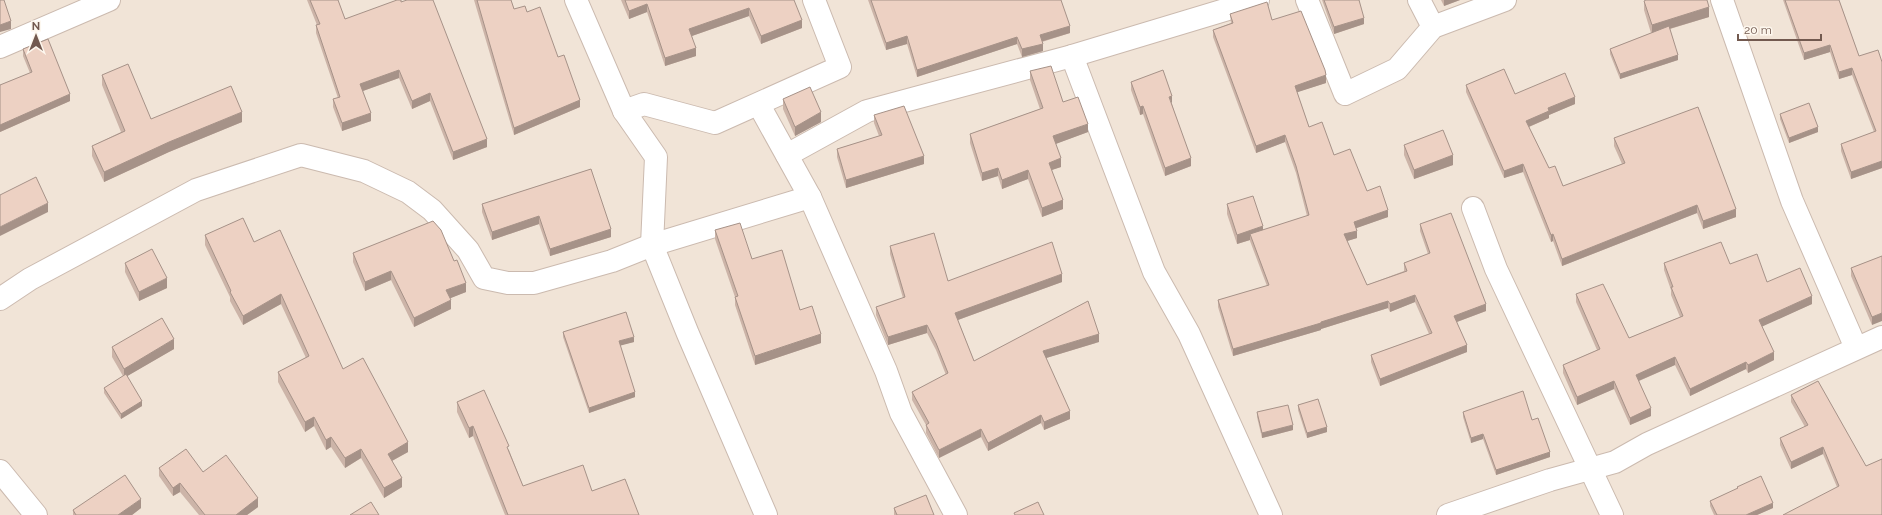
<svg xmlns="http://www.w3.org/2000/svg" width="1882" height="515" font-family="Raleway,sans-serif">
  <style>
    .residential { fill: #f1e4d7 }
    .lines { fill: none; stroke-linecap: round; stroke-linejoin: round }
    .street-casing { stroke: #cbbaaf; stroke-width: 24 }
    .street { stroke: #fff; stroke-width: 22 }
    .wall { fill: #ccb4a8 }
    .shaded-wall { fill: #a69288 }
    .building { fill: #edd1c3; stroke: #a69288 }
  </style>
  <rect width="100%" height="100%" fill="#faf2e8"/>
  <!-- residential -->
  <rect class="residential" x="0" y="0" width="1882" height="515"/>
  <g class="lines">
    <defs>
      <g id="street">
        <path d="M576 0 624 111 656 157 652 245 688 334 766 515"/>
        <path d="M1307 0 1345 94 1397 69 1433 27 1505 0"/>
        <path d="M1419 0 1433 27"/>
        <path d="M1722 0 1792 201 1856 348"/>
        <path d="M0 47 109 0"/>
        <path d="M1072 56 1154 272 1189 334 1271 515"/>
        <path d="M759 105 810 197 886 371 901 413 956 515"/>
        <path d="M624 111 644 104 715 123 840 67 814 0"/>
        <path d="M787 155 867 111 1072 56 1258 0"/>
        <path d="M1473 208 1496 269 1612 515"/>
        <path d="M0 299 30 279 196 190 301 155 364 171 408 192 432 210 468 250 484 278 508 283H534L612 261 652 245 810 197"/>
        <path d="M0 471 36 515"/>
        <path d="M1448 515 1550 480 1615 462 1647 444 1882 337"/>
      </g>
    </defs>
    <!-- street casing -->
    <use href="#street" class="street-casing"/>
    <!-- street -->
    <use href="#street" class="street"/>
  </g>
  <!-- wall -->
  <g class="wall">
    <path d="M307 0H338L345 19 401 2 487 147 453 160 430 101 412 109 399 78 363 91 371 121 342 131 333 107V99L338 98 316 33V25H317Z"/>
    <path d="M474 0H511L514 9 527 12 558 57 580 107 514 135Z"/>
    <path d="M621 0H794L802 28 761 44 749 16 692 36 696 56 665 66 647 12 629 19Z"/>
    <path d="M868 0H1061L1070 33 1042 42 1043 51 1022 57 1017 44 917 77 907 44 886 50Z"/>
    <path d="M1322 0H1359L1364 24 1334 34Z"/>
    <path d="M1441 0H1460L1444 6Z"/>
    <path d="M1783 0H1839L1859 56 1882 62V168L1851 179 1841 151V144L1874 132 1852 75 1839 79 1830 52 1804 60Z"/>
    <path d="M1644 1 1709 17 1670 29 1678 60 1620 79 1610 54V49L1651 33 1644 10Z"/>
    <path d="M1230 14 1272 20 1326 83 1297 92 1309 127 1334 155 1367 191 1388 217 1356 228 1357 238 1347 241 1367 285 1404 271V263L1428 254 1420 231V224L1486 311 1457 322 1467 352 1380 386 1371 362V355L1429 334 1415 302 1390 312 1388 308 1321 329V330L1233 356 1218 307V300L1267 286 1250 241V240L1237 244 1227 214V204L1263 230 1307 216 1296 173 1285 142 1256 153 1213 37V30L1231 23Z"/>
    <path d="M23 49 70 101 0 132V85L30 73 23 56Z"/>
    <path d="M1030 71 1063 102 1088 132 1055 144 1061 167 1051 170 1063 209 1042 217 1028 179 1002 189 998 176 982 181 970 143V134L1040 109 1030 80Z"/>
    <path d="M102 75 151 119 242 122 169 152 104 182 92 156V146L121 132 102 85Z"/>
    <path d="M1131 82 1172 104 1191 166 1165 176 1143 114 1140 115 1131 90Z"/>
    <path d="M1466 85 1515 94 1575 104 1549 115V118L1529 127 1549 168 1563 186 1622 164 1614 146V138L1736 217 1703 229 1697 213 1562 266 1553 241 1551 242 1523 172 1504 178 1466 92Z"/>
    <path d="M783 99 821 122 795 136 783 109Z"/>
    <path d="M1780 114 1818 132 1789 143 1780 119Z"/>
    <path d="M874 115 924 164 846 188 837 157V149L879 136 874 123Z"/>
    <path d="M1404 145 1453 165 1414 179 1404 155Z"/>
    <path d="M591 169 611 237 550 256 539 224 492 240 482 212V204Z"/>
    <path d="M715 230 752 259 800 310 821 343 755 365 735 305V297L715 239Z"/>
    <path d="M205 235 254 242 343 369 408 452 392 461 402 487 384 498 361 458 345 468 331 447 326 450 314 426 305 432 278 382V372L306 358 281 304 243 325 230 301V297L205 245Z"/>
    <path d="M890 246 948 281 1062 282 958 320 974 361 1099 342 1046 358 1070 419 1044 430 1041 423 988 451 981 437 939 458 926 433V425L912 400V392L946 375 936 350 927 333 888 345 876 315V307L903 298 890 254Z"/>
    <path d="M353 253 466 292 450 298 451 309 414 327 391 280 365 291 353 262Z"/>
    <path d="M1882 256 1872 325 1851 276V268Z"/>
    <path d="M125 263 167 288 139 301 125 272Z"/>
    <path d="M1664 263 1730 264 1812 304 1762 326 1774 360 1748 373 1746 369 1690 396 1675 365 1639 381 1651 416 1630 425 1614 389 1577 405 1563 373V365L1597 350 1576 302V294L1629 338 1680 317 1671 295V290L1664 270Z"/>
    <path d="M563 332 634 342 620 345 635 397 589 413 563 337Z"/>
    <path d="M112 347 174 349 127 376 142 406 121 419 104 393V388L123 376 112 357Z"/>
    <path d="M1791 395 1866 466 1882 459 1837 487 1823 454 1791 469 1780 445V438L1805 427 1791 402Z"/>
    <path d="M457 402 509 450 523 486 592 491 639 515H505L473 436 469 438 457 412Z"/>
    <path d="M1298 405 1327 432 1307 438 1298 410Z"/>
    <path d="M1257 412 1293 430 1262 438 1257 417Z"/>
    <path d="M1463 412 1532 420 1550 457 1496 475 1483 439 1471 443 1463 417Z"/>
    <path d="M159 468 203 472 258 507 247 515H199L180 492 173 496 159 476Z"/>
    <path d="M1737 487 1773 508 1757 515H1714L1710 506V501L1737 489Z"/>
    <path d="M141 508 132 515H73V510Z"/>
    <path d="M894 508 934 515H894Z"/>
  </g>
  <!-- shaded-wall -->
  <g class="shaded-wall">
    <path d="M1444 0H1460L1444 6Z"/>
    <path d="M647 4V12L629 19V11Z"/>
    <path d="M1709 7V17L1652 34V25Z"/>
    <path d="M749 8V16L689 37V29Z"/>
    <path d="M1364 18V24L1334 34V27Z"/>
    <path d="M802 20V28L761 44V36Z"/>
    <path d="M11 21V29L0 32V25Z"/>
    <path d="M1070 26V33L1040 42V35Z"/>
    <path d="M907 36V44L886 50V43Z"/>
    <path d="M1017 37V44L917 77V70Z"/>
    <path d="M1043 44V51L1022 57V49Z"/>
    <path d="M1830 45V52L1804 60V53Z"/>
    <path d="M696 48V56L665 66V58Z"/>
    <path d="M1678 55V60L1620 79V74Z"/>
    <path d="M1852 68V75L1839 79V72Z"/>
    <path d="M399 70V78L360 92V84Z"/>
    <path d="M1326 75V83L1295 93V86Z"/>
    <path d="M430 93V101L412 109V101Z"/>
    <path d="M70 94V101L0 132V125Z"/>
    <path d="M1172 96V104L1169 97Z"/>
    <path d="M1575 97V104L1549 115V118L1526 128V121L1548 108Z"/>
    <path d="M580 100V107L514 135V128Z"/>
    <path d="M1143 106V114L1140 115V107Z"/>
    <path d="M242 112V122L169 152 104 182V172L169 142Z"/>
    <path d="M821 112V122L795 136V127Z"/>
    <path d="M371 113V121L342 131V123Z"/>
    <path d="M1088 124V132L1053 145V136Z"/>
    <path d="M1818 127V132L1789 143V138Z"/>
    <path d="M1285 135V142L1256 153V146Z"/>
    <path d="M487 139V147L453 160V152Z"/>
    <path d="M1453 155V165L1414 179V170Z"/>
    <path d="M924 156V164L846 188V180Z"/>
    <path d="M1061 158V167L1049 171V163Z"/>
    <path d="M1191 158V166L1165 176V168Z"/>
    <path d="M1882 161V168L1851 179V172Z"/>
    <path d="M1523 164V172L1504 178V171Z"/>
    <path d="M998 168V176L982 181V173Z"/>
    <path d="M1028 170V179L1002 189V180Z"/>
    <path d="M1063 200V209L1042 217V208Z"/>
    <path d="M48 203V212L0 236V227Z"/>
    <path d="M1697 205V213L1562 266V259Z"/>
    <path d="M1736 209V217L1703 229V221Z"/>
    <path d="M1388 210V217L1354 229V222Z"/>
    <path d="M539 216V224L492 240V232Z"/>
    <path d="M1263 226V235L1250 234V240L1237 244V235Z"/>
    <path d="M611 229V237L550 256V249Z"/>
    <path d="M1357 231V238L1344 242V234Z"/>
    <path d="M1553 234V241L1551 242V235Z"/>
    <path d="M391 271V280L365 291V282Z"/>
    <path d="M1062 274V282L955 321V313Z"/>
    <path d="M167 278V288L139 301V292Z"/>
    <path d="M466 283V292L446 300V290Z"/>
    <path d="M281 294V304L243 325V316Z"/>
    <path d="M1415 295V302L1390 312V304Z"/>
    <path d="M1812 296V304L1759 328V320Z"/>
    <path d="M451 300V309L414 327V318Z"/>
    <path d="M1388 301V308L1321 329V330L1233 356V349Z"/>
    <path d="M1486 304V311L1454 323V316Z"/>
    <path d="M1882 313V321L1872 325V317Z"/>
    <path d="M927 325V333L888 345V337Z"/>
    <path d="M821 334V343L755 365V356Z"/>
    <path d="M1099 334V342L1043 359V351Z"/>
    <path d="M634 337V342L619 346V341Z"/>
    <path d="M174 339V349L124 378V369Z"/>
    <path d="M1467 345V352L1380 386V379Z"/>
    <path d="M1774 352V360L1748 373V365Z"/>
    <path d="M1675 357V365L1636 382V375Z"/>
    <path d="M1746 362V369L1690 396V389Z"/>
    <path d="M1614 381V389L1577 405V397Z"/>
    <path d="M635 392V397L589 413V408Z"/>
    <path d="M142 401V406L121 419V414Z"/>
    <path d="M1651 408V416L1630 425V418Z"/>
    <path d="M1070 411V419L1044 430V422Z"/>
    <path d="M1041 415V423L988 451V443Z"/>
    <path d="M314 417V426L305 432V422Z"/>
    <path d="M1293 425V430L1262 438V433Z"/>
    <path d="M473 426V436L469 438V428Z"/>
    <path d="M1327 427V432L1307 438V433Z"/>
    <path d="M981 429V437L939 458V450Z"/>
    <path d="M1483 434V439L1471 443V438Z"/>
    <path d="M331 437V447L326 450V440Z"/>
    <path d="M408 442V452L388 463V454Z"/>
    <path d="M1823 447V454L1791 469V462Z"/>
    <path d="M361 449V458L345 468V458Z"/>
    <path d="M1550 452V457L1496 475V470Z"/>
    <path d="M402 478V487L384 498V488Z"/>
    <path d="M180 483V492L173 496V488Z"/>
    <path d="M258 498V507L247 515H236Z"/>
    <path d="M141 499V508L132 515H118Z"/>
    <path d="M1773 503V508L1757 515H1746Z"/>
  </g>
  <!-- building -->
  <g class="building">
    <path d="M0 0H4L11 21 0 25Z"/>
    <path d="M310 0H338L345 19 397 0H401V2L407 0H433L487 139 453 152 430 93 412 101 399 70 360 84 371 113 342 123 333 99 340 97 316 25 320 24Z"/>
    <path d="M477 0H511L514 9 525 6 527 12 540 7 558 57 564 55 580 100 514 128Z"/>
    <path d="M625 0H794L802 20 761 36 749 8 689 29 696 48 665 58 647 4 629 11Z"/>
    <path d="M871 0H1061L1070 26 1040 35 1043 44 1022 49 1017 37 917 70 907 36 886 43Z"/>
    <path d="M1324 0H1359L1364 18 1334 27Z"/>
    <path d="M1646 0H1707L1709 7 1652 25 1644 1Z"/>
    <path d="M1785 0H1839L1859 56 1878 50 1882 62V161L1851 172 1841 144 1876 131 1852 68 1839 72 1830 45 1804 53Z"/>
    <path d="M1267 2 1272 20 1301 11 1325 70 1326 75 1295 86 1309 127 1322 122 1334 155 1350 149 1367 191 1380 186 1388 210 1354 222 1357 231 1344 234 1367 285 1407 271 1404 263 1430 253 1420 224 1451 213 1486 304 1454 316 1467 345 1380 379 1371 355 1432 333 1415 295 1390 304 1388 301 1321 322V323L1233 349 1218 300 1269 285 1250 234 1309 215 1296 166 1285 135 1256 146 1213 30 1233 23 1230 14Z"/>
    <path d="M1669 26 1678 55 1620 74 1610 49Z"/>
    <path d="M48 39 70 94 0 125V85L32 72 23 49Z"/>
    <path d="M128 64 151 119 231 86 242 112 169 142 104 172 92 146 125 131 102 75Z"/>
    <path d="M1051 66 1063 102 1078 97 1088 124 1053 136 1061 158 1049 163 1063 200 1042 208 1028 170 1002 180 998 168 982 173 970 134 1043 108 1030 71Z"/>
    <path d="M1504 69 1515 94 1565 73 1575 97 1548 108 1549 111 1526 121 1549 168 1555 166 1563 186 1625 163 1614 138 1698 107 1736 209 1703 221 1697 205 1562 259 1553 234 1551 235 1523 164 1504 171 1466 85Z"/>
    <path d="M1163 70 1172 96 1169 97 1191 158 1165 168 1143 106 1140 107 1131 82Z"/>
    <path d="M810 87 821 112 795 127 783 99Z"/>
    <path d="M1809 103 1818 127 1789 138 1780 114Z"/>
    <path d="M904 106 924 156 846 180 837 149 882 135 874 115Z"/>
    <path d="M1443 130 1453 155 1414 170 1404 145Z"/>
    <path d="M591 169 611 229 550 249 539 216 492 232 482 204Z"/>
    <path d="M36 177 48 203 0 227V195Z"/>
    <path d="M1253 196 1263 226 1237 235 1227 204Z"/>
    <path d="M243 218 254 242 280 230 343 369 363 358 408 442 388 454 402 478 384 488 361 449 345 458 331 437 326 440 314 417 305 422 278 372 309 356 281 294 243 316 230 292 231 291 205 235Z"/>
    <path d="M433 221 441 230 454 261 457 260 466 283 446 290 451 300 414 318 391 271 365 282 353 253Z"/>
    <path d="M740 223 752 259 782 250 800 310 812 306 821 334 755 356 735 297 738 296 715 230Z"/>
    <path d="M934 233 948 281 1052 242 1062 274 955 313 974 361 1088 301 1099 334 1043 351 1070 411 1044 422 1041 415 988 443 981 429 939 450 926 425 929 423 912 392 948 373 936 343 927 325 888 337 876 307 905 297 890 246Z"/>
    <path d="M1721 242 1730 264 1757 254 1767 282 1800 268 1812 296 1759 320 1774 352 1748 365 1746 362 1690 389 1675 357 1636 375 1651 408 1630 418 1614 381 1577 397 1563 365 1600 349 1576 294 1603 284 1629 338 1683 316 1671 287H1673L1664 263Z"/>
    <path d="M152 249 167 278 139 292 125 263Z"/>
    <path d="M1882 256V313L1872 317 1851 268Z"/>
    <path d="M626 312 634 337 619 341 635 392 589 408 563 332Z"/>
    <path d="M162 318 174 339 124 369 112 347Z"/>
    <path d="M126 374 142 401 121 414 104 388Z"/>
    <path d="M1818 381 1866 466 1882 459V515H1783L1839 486 1823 447 1791 462 1780 438 1808 425 1791 395Z"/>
    <path d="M484 390 509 446 507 447 523 486 583 465 592 491 625 479 639 515H508L473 426 469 428 457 402Z"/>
    <path d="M1523 391 1532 420 1538 418 1550 452 1496 470 1483 434 1471 438 1463 412Z"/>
    <path d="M1318 399 1327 427 1307 433 1298 405Z"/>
    <path d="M1288 405 1293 425 1262 433 1257 412Z"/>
    <path d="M186 449 203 472 226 455 258 498 236 515H205L180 483 173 488 159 468Z"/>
    <path d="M125 475 141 499 118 515H76L73 510Z"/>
    <path d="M1761 476 1773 503 1746 515H1717L1710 501 1738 488 1737 487Z"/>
    <path d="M926 495 934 515H897L894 508Z"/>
    <path d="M371 502 379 515H350Z"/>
    <path d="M1038 502 1044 515H1015L1014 513Z"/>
  </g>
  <!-- north arrow -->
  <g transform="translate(36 36)" stroke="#fdf7ee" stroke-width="3" paint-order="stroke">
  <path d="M0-3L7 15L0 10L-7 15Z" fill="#72594f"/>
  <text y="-6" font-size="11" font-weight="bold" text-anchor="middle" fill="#72594f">N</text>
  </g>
  <!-- scale -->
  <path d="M1738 34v6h83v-6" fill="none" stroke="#72594f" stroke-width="2"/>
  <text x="1744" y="34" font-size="12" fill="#72594f" stroke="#fdf7ee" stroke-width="3" paint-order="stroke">20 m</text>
</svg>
